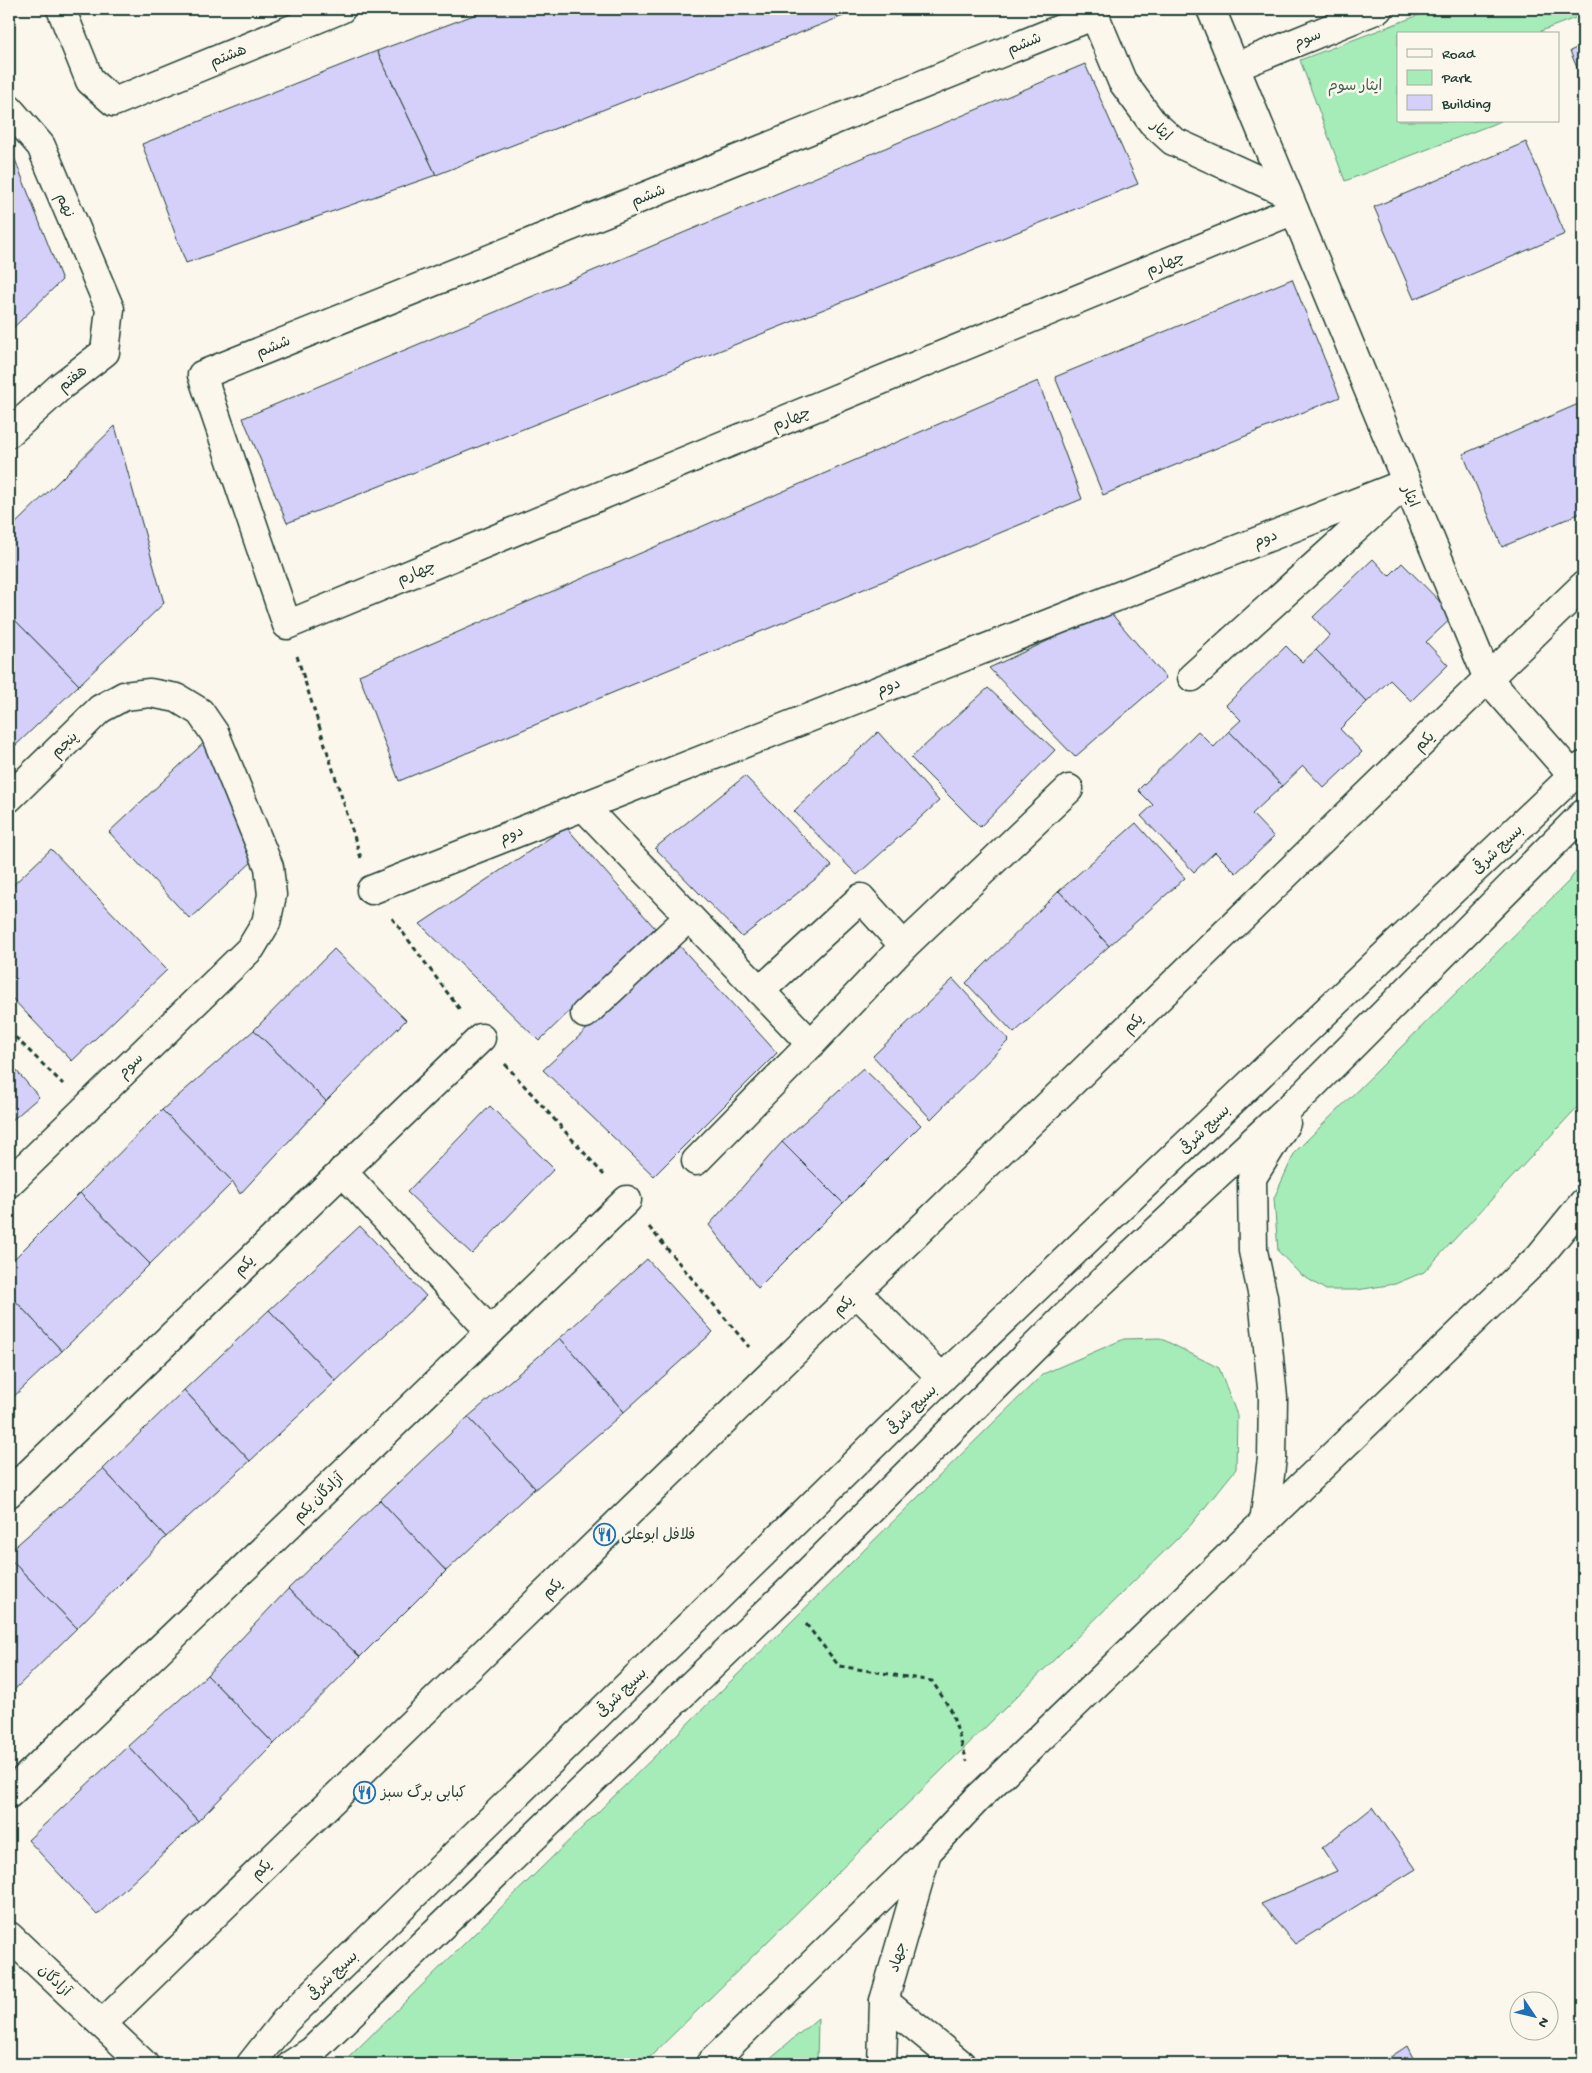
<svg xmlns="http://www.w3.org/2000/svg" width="1592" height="2073" font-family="'Gochi Hand','Playpen Sans Arabic',sans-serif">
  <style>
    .green { fill: #a6ecb8; stroke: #629476 }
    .building { fill: #d5d0f9; stroke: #1f3d34 }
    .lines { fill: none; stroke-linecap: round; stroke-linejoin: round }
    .minor-casing { stroke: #1f3d34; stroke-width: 31 }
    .secondary-casing { stroke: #1f3d34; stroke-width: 31 }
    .path { stroke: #1f3d34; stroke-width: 3; stroke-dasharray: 5 4; stroke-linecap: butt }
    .minor { stroke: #fbf7ec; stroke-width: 28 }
    .secondary { stroke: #fbf7ec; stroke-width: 28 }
    .labels { text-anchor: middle; stroke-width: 5; stroke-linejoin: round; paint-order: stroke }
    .street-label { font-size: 15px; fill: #1f3d34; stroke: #fbf7ec }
    .park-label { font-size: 15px; fill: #3a604e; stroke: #fbf7ec }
    .poi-label { font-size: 15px; fill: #1f3d34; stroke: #fbf7ec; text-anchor: start }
  </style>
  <rect width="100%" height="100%" fill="#fbf7ec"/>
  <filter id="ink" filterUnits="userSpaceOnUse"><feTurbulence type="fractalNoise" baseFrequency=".02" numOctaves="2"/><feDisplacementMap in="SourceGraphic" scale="10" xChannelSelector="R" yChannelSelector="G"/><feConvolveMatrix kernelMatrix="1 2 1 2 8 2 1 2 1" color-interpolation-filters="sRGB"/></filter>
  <g filter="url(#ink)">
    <!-- green -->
    <g class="green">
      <path d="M1435 9H1583V15L1541 31 1542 34H1398V121H1501L1345 181 1300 60Z"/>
      <path d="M1583 862V1101L1424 1272 1395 1284 1357 1290H1326L1300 1274 1278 1251 1274 1198 1295 1152 1569 881Z"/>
      <path d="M1160 1338 1219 1368 1237 1415 1236 1469 1189 1527 643 2064H342L1043 1374 1124 1339Z"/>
      <path d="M818 2018 817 2064H763Z"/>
    </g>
    <!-- building -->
    <g class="building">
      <path d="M490 9H834L838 18 436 175 377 51Z"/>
      <path d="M834 9H862L838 18Z"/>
      <path d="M1583 45V82L1570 51Z"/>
      <path d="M377 51 436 175 186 263 142 144Z"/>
      <path d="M1085 64 1138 184 287 523 243 418Z"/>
      <path d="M1526 142 1565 234 1414 299 1374 207Z"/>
      <path d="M9 144 62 280 9 332Z"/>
      <path d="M1292 279 1340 397 1103 495 1055 377Z"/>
      <path d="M1038 381 1082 499 399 781 359 675Z"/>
      <path d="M1583 402V512L1502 547 1463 454Z"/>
      <path d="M115 426 164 603 79 685 9 614V530Z"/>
      <path d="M1373 559 1389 576 1402 563 1454 616 1426 642 1448 665 1411 701 1390 680 1367 702 1316 650 1330 635 1313 617Z"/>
      <path d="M1110 612 1166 678 1075 757 989 668Z"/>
      <path d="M9 614 79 685 15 746 9 739Z"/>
      <path d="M1286 646 1302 662 1316 650 1367 702 1340 729 1362 752 1324 788 1303 766 1282 786 1229 731 1241 720 1226 705Z"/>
      <path d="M988 688 1055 750 980 827 911 758Z"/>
      <path d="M1198 731 1214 747 1229 731 1282 786 1252 814 1274 837 1236 873 1215 852 1194 872 1141 816 1153 805 1138 790Z"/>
      <path d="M878 732 939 801 857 875 794 811Z"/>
      <path d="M211 736 254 860 190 919 109 832Z"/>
      <path d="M745 776 832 866 742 937 655 848Z"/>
      <path d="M1136 823 1185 878 1109 946 1059 891Z"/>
      <path d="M566 827 655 928 539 1041 420 924Z"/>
      <path d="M51 849 167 970 72 1061 9 995V889Z"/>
      <path d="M1059 891 1109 946 1014 1033 966 983Z"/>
      <path d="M678 944 777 1053 654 1176 543 1070Z"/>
      <path d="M334 949 406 1020 326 1101 254 1030Z"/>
      <path d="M953 979 1009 1040 931 1119 873 1056Z"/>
      <path d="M254 1030 326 1101 240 1194 233 1182 162 1110Z"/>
      <path d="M9 1062 39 1097 9 1123Z"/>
      <path d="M863 1068 921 1125 843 1203 782 1142Z"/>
      <path d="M490 1106 554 1169 472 1254 407 1192Z"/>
      <path d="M162 1110 233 1182 150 1264 80 1193Z"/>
      <path d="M782 1142 843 1203 758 1288 709 1225Z"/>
      <path d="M80 1193 150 1264 62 1351 9 1294V1264Z"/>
      <path d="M360 1226 426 1296 336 1381 269 1310Z"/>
      <path d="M647 1259 713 1332 624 1412 560 1338Z"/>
      <path d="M9 1294 62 1351 9 1401Z"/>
      <path d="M269 1310 336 1381 250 1461 184 1390Z"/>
      <path d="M560 1338 624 1412 533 1491 535 1488 468 1417Z"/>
      <path d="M184 1390 250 1461 166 1537 103 1469Z"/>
      <path d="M468 1417 535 1488 446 1571 380 1500Z"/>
      <path d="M103 1469 166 1537 77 1628 9 1558V1552Z"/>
      <path d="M380 1500 446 1571 360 1657 288 1589Z"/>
      <path d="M9 1558 77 1628 9 1695Z"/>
      <path d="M288 1589 360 1657 274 1744 207 1675Z"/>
      <path d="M207 1675 274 1744 198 1821 128 1746Z"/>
      <path d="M128 1746 198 1821 97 1915 28 1840Z"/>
      <path d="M1373 1807 1416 1869 1295 1944 1261 1904 1337 1871 1322 1848Z"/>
      <path d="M1407 2046 1416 2064H1380Z"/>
    </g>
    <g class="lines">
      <defs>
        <g id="minor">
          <path d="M61 9 90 81 114 102 341 9"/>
          <path d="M1092 9 1122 81 1152 122 1173 141 1287 193"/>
          <path d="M1211 9 1488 679 1573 776"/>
          <path d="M1095 15 202 375 287 625 1294 210"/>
          <path d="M1235 67 1378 9"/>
          <path d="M9 109 41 146 110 309 105 352 61 386 9 433"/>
          <path d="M1192 677 1394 494"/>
          <path d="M9 798 100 709 124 696 150 693 177 698 200 712 215 734 269 867 272 895 266 923 251 948 9 1183"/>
          <path d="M583 806 811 1044 696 1161"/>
          <path d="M371 890 1406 483"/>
          <path d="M760 991 861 898 904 946"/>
          <path d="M585 1014 689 917"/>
          <path d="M811 1044 904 946 1069 789"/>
          <path d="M342 1171 490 1331"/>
          <path d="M856 1292 942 1378"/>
          <path d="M9 1493 481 1038"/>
          <path d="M9 1794 627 1200"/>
          <path d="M9 1936 144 2064"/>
          <path d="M884 2001 961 2064"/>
          <path d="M102 2024 1583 586"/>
          <path d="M882 2064 884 2001 927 1852"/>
        </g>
        <g id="secondary">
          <path d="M1264 1524 1272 1458 1273 1398 1263 1297 1253 1251 1252 1178 1286 1123"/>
          <path d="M251 2064 285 2021 942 1378 1583 766"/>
          <path d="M292 2064 312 2051 784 1596 1078 1304 1306 1092 1583 814"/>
          <path d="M710 2064 927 1852 978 1798 1539 1257 1583 1203"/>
        </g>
      </defs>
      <!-- minor casing -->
      <use href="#minor" class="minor-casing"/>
      <!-- secondary casing -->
      <use href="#secondary" class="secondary-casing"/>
      <!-- path -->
      <g class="path">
        <path d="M297 656 361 858"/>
        <path d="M392 918 461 1011"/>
        <path d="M9 1031 63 1084"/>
        <path d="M505 1064 604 1175"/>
        <path d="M649 1227 749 1347"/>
        <path d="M806 1624 839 1666 932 1681 951 1710 967 1761"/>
      </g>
      <!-- minor -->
      <use href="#minor" class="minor"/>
      <!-- secondary -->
      <use href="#secondary" class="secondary"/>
    </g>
  </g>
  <!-- icons -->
  <defs>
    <symbol id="restaurant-ring" viewBox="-11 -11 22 22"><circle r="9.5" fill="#fbf7ec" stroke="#1f6fb2" stroke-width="1.5"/><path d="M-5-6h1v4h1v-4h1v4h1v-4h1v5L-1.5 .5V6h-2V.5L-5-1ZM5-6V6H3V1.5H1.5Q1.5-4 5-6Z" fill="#1f6fb2"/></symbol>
  </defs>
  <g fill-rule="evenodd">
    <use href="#restaurant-ring" x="592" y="1522" width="25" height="25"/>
    <use href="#restaurant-ring" x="352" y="1780" width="25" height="25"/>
  </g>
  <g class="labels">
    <!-- street labels -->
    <g class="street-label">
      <text transform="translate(1307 38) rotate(-22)" y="5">سوم</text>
      <text transform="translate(1024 43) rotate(-22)" y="5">ششم</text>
      <text transform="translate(228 55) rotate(-22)" y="5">هشتم</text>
      <text transform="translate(1162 130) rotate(43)" y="5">ایثار</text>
      <text transform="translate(648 195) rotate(-22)" y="5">ششم</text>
      <text transform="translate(66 205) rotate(67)" y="5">نهم</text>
      <text transform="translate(1165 263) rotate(-22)" y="5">چهارم</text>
      <text transform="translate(273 346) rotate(-22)" y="5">ششم</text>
      <text transform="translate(72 378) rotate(-39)" y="5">هفتم</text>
      <text transform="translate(791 418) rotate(-22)" y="5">چهارم</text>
      <text transform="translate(1411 496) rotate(67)" y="5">ایثار</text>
      <text transform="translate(1265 538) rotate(-21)" y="5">دوم</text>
      <text transform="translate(416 572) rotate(-22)" y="5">چهارم</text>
      <text transform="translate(888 686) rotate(-21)" y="5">دوم</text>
      <text transform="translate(1424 741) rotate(-44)" y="5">یکم</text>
      <text transform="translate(64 744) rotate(-44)" y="5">پنجم</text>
      <text transform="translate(511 834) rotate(-22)" y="5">دوم</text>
      <text transform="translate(1497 849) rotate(-44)" y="5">بسیج شرقی</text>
      <text transform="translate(1133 1023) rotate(-44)" y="5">یکم</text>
      <text transform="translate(130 1065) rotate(-44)" y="5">سوم</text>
      <text transform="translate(1204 1129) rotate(-44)" y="5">بسیج شرقی</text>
      <text transform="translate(244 1265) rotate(-44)" y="5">یکم</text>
      <text transform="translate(843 1305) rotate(-44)" y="5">یکم</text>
      <text transform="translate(911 1409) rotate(-44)" y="5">بسیج شرقی</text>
      <text transform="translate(318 1497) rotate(-44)" y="5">آزادگان یکم</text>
      <text transform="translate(552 1588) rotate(-44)" y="5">یکم</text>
      <text transform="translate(621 1692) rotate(-44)" y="5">بسیج شرقی</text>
      <text transform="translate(261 1869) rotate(-44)" y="5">یکم</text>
      <text transform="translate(897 1957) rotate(-74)" y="5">جهاد</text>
      <text transform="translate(332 1975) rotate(-44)" y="5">بسیج شرقی</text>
      <text transform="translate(55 1980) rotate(43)" y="5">آزادگان</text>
    </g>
    <!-- park labels -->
    <g class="park-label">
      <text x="1355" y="90">ایثار سوم</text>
    </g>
    <!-- poi labels -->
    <g class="poi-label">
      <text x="621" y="1539">فلافل ابوعلی</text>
      <text x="381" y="1797">کبابی برگ سبز</text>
    </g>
  </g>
  <!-- margin -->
  <rect width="1592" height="2073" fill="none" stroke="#fbf7ec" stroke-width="30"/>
  <rect x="15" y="15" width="1562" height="2043" fill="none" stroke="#1f3d34" stroke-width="2" filter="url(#ink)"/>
  <!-- legend -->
  <rect x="1397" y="32" width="162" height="90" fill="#fbf7ec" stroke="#a3ada2"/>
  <rect x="1407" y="49" width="25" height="8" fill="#fbf7ec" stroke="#a3ada2"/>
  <text x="1442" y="58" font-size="15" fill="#1f3d34">Road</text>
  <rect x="1407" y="70" width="25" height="15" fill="#a6ecb8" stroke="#a3ada2"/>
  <text x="1442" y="82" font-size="15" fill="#1f3d34">Park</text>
  <rect x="1407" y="95" width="25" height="15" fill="#d5d0f9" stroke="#a3ada2"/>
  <text x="1442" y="108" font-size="15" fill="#1f3d34">Building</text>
  <!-- north arrow -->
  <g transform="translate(1534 2016) rotate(125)"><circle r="24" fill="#fbf7ec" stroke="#a3ada2"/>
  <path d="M0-4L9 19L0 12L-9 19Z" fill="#1f6fb2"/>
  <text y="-8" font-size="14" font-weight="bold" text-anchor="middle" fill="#1f3d34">N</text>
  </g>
</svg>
